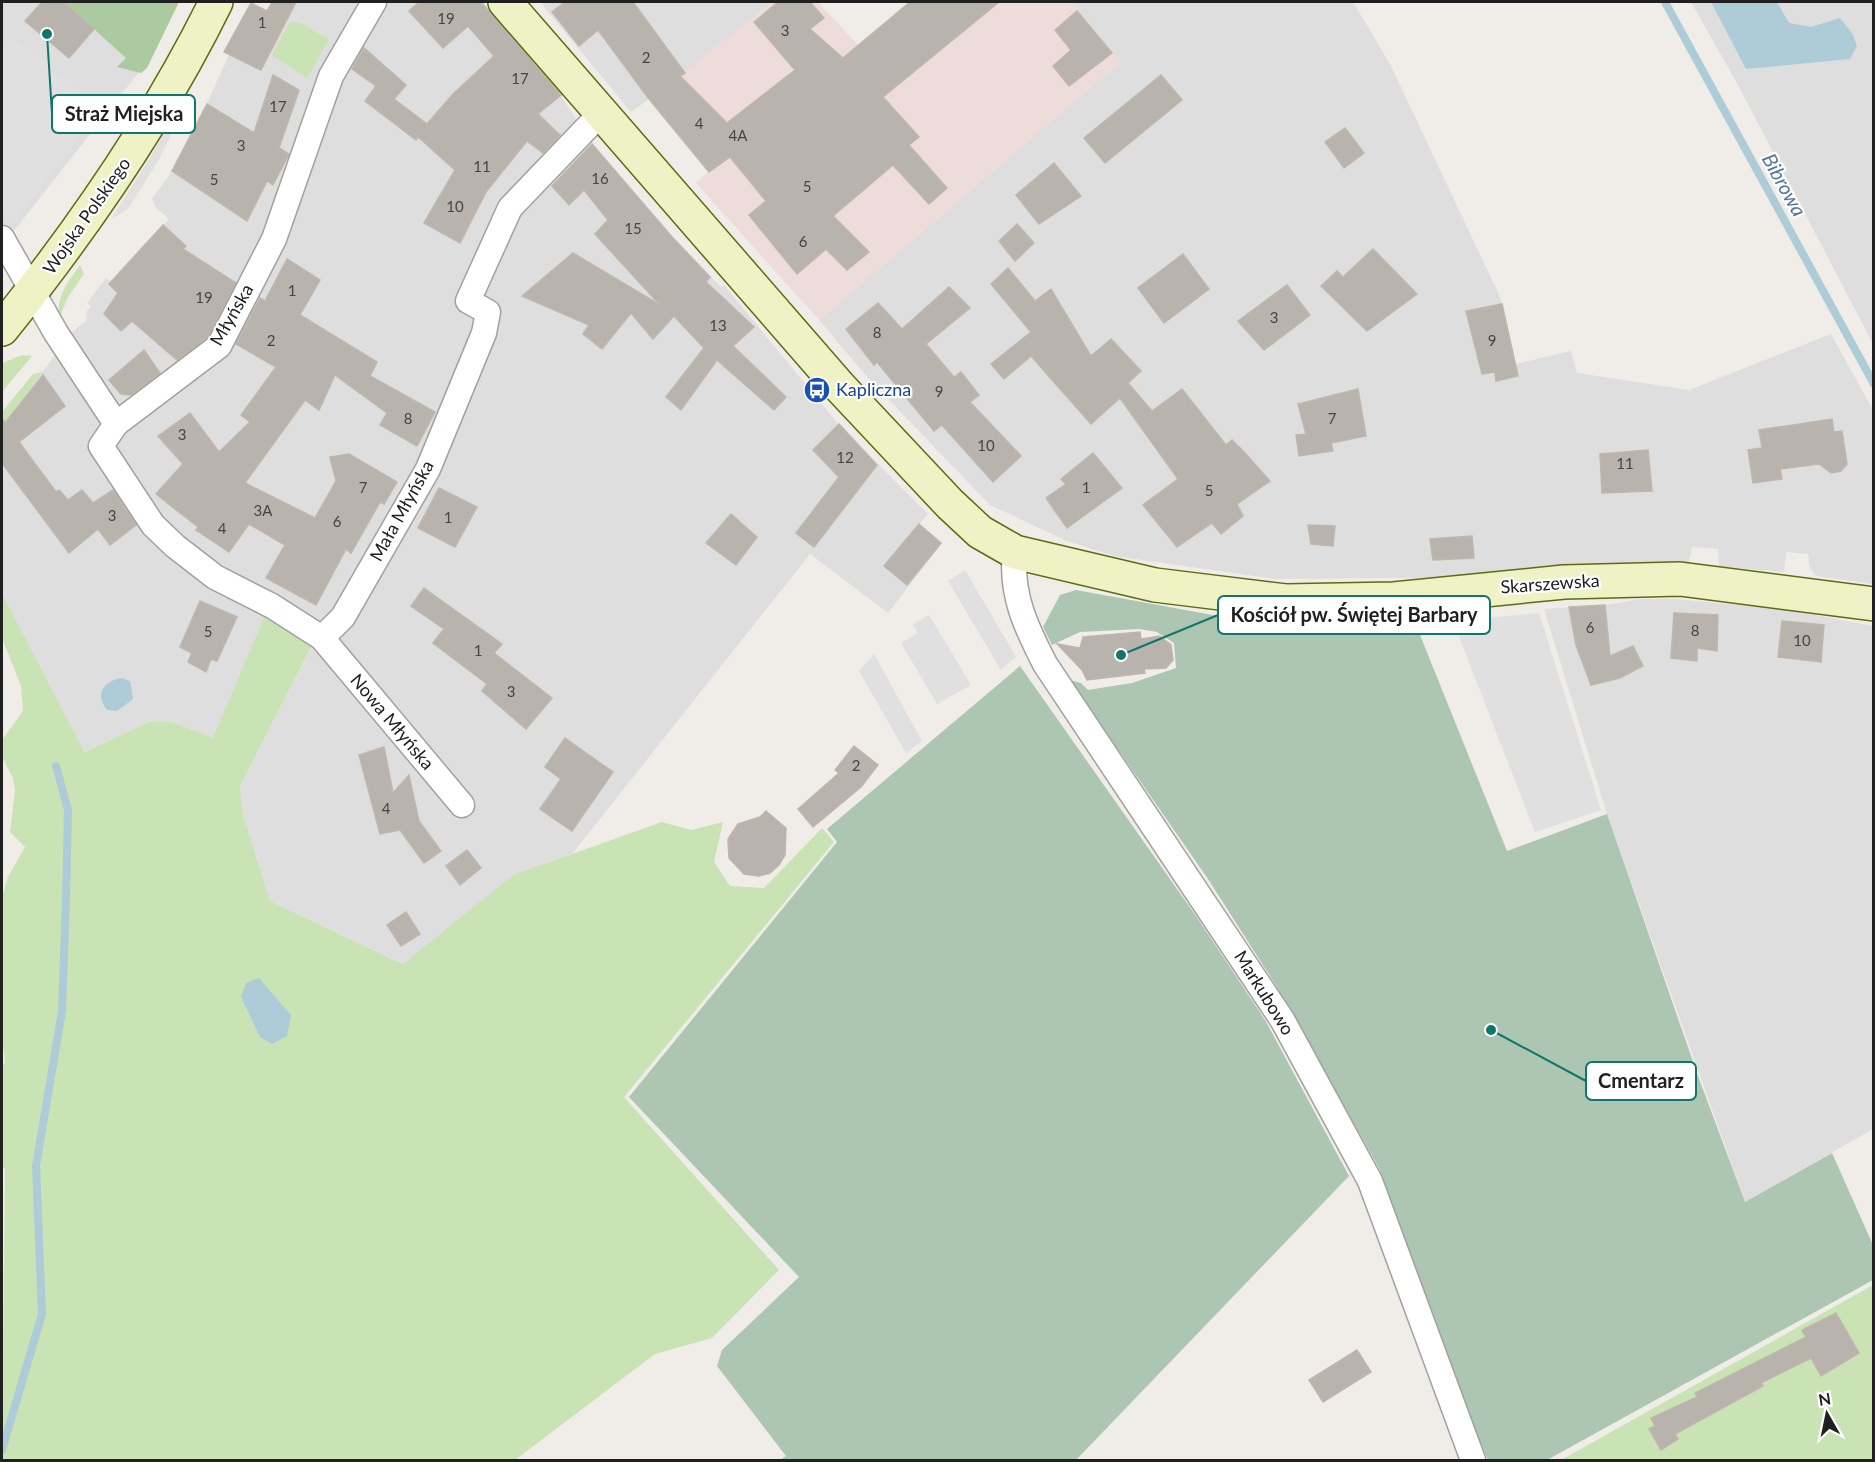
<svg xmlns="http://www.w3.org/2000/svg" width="1875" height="1462" font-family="Lato,sans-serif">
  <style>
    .residential { fill: #dedede }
    .commercial { fill: #eedcda }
    .grass { fill: #c9e3b5 }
    .forest { fill: #accaa2 }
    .cemetery { fill: #acc6b1 }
    .parking { fill: #e0e0e0 }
    .water { fill: #aeccd7 }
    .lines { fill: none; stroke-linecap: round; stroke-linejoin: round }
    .stream { stroke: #aeccd7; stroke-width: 8 }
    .building { fill: #b9b3ae; stroke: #c0b6ac; stroke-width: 1.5 }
    .street-casing { stroke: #a1a1a1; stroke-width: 27 }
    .secondary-casing { stroke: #5e6b13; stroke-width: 36 }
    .street { stroke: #fff; stroke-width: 24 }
    .secondary { stroke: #eef2c4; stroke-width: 33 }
    .labels { text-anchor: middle; stroke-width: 4.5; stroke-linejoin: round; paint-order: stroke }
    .number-label { font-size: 15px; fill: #464544 }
    .street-label { font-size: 18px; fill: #202020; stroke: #fff }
    .transit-label { font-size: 18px; fill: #164399; stroke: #fff; text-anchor: start }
    .water-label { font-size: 20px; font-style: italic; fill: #54769e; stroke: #fff }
    .leader { fill: none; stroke: #0f766e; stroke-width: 2 }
    .callout-dot { fill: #0f766e; stroke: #fff; stroke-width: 2 }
    .callout { fill: #fff; stroke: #0f766e; stroke-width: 2 }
    .callout-label { font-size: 20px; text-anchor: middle; font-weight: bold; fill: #202020 }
  </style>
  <rect width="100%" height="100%" fill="#f0ede8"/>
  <!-- residential -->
  <g class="residential">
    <path d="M2 2H175L146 63 2 246Z"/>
    <path d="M272 2H482L563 93 562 98 593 144 673 237 721 287 724 285 839 425 928 514 919 524 942 543 888 613 810 554 572 854 513 875 404 964 270 901 243 815 240 786 314 643 266 614 213 739 172 722H149L83 752 2 593V427L73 331 86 321 87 311 91 307 87 303 106 278 111 281 169 219 156 208 152 199 172 171 207 103 229 55 224 52 251 3 267 10Z"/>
    <path d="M540 2H772L685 73 631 112Z"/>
    <path d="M1070 2H1353L1390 64 1501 299 1516 364 1571 351 1577 373 1689 390 1831 334 1873 410V584L1816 576 1810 568 1808 554 1786 552 1784 572 1719 566 1718 549 1692 547 1689 562 1587 566 1481 577 1275 579 1114 556 1065 540 990 505 868 378 819 320 1120 62Z"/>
    <path d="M1691 2H1873V344L1738 85Z"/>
    <path d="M1642 599H1674L1784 609 1873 626V1129L1745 1202 1607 814 1544 609 1605 605Z"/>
  </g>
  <!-- commercial -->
  <path class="commercial" d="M772 2H818L858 45 910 2H1070L1120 62 819 320 696 183 708 172 649 99Z"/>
  <!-- grass -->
  <g class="grass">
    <path d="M290 22 301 23 329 40 307 78 272 55Z"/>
    <path d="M80 265 84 274 68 297 59 318C57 295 67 283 80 265Z"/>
    <path d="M22 355 32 356 2 392V363Z"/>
    <path d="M43 372 2 427V412L33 374Z"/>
    <path d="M2 593 84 752 149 722H172L213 738 266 613 314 642 240 786 243 815 270 901 403 964 513 875 662 822 691 830 723 822 714 862 730 886 764 888 822 828 834 842 624 1097 779 1270 712 1338 655 1354 515 1460H2L5 1168H2V1065L5 1063 2 1035V897L8 877 25 847 10 832 15 790 13 778 2 757V740L23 711 21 686 2 638Z"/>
    <path d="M1873 1285V1460H1561Z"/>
  </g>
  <!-- forest -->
  <path class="forest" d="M64 2H179L147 68 141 73 117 67 126 58Z"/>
  <!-- cemetery -->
  <g class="cemetery">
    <path d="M1076 590 1240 620 1416 625 1507 851 1607 814 1698 1076 1745 1202 1832 1153 1873 1245V1280L1547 1460H1488L1466 1411 1379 1168 1275 984 1208 879 1070 680 1081 683 1088 690 1132 683 1176 668 1174 643 1157 632 1139 629 1080 632 1052 645 1043 627 1060 595Z"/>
    <path d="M1020 666 1196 916 1265 1020 1349 1176 1076 1460H780L786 1456 717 1366 722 1350 799 1277 629 1097 837 842 827 829Z"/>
  </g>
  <!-- parking -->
  <g class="parking">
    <path d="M13 37 102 109 15 220 2 207V52Z"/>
    <path d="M183 91 185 107 158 161 128 209 111 219 150 158Z"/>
    <path d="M965 570 1016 657 1001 670 948 581Z"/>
    <path d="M1539 613 1601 810 1535 832 1453 621Z"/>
    <path d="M929 615 971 685 937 704 901 643 918 633 913 624Z"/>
    <path d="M874 654 922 741 906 753 859 671Z"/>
  </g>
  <!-- water -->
  <g class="water">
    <path d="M1711 2H1777L1789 23 1811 27 1840 18 1852 33 1857 46 1850 59 1746 69Z"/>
    <path d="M122 678 130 681 133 699 117 711 107 710C95 695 102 681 122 678Z"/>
    <path d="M259 978 291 1015 287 1036 272 1044 260 1037 241 997 246 983Z"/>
  </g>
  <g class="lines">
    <!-- stream -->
    <g class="stream">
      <path d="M1665 2 1874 384"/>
      <path d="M2 1450 42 1314 36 1166 62 1011 66 899 68 810 56 766"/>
    </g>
  </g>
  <!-- building -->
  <g class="building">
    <path d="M42 2H63L94 29 69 58 25 21Z"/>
    <path d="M272 2H296L261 70 224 52 251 3 267 11Z"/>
    <path d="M419 2H481L561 95 538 114 560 135 543 153 527 141 486 192 460 243 424 223 455 170 418 137 416 140 365 101 376 86 352 69 364 48 406 85 394 99 427 124 453 94 494 56 468 26 443 48 409 11Z"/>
    <path d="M565 2H633L685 73 680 76 727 123 795 70 754 22 778 2H810L824 18 810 29 843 58 910 2H999L883 97 919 137 909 145 947 188 929 204 893 165 833 216 869 252 847 270 826 249 797 274 749 215 766 201 730 157 709 172 649 99 598 30 579 46 552 12Z"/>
    <path d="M1077 11 1112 53 1069 86 1053 66 1071 50 1055 30Z"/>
    <path d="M273 75 299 90 279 148 289 154 273 185 267 181 247 221 172 171 207 104 254 133Z"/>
    <path d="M1161 75 1182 100 1105 163 1084 138Z"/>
    <path d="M1345 128 1364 153 1344 168 1325 142Z"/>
    <path d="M592 144 672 237 710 277 706 282 754 327 733 346 786 397 774 410 717 360 681 410 666 397 704 348 674 316 653 339 631 313 602 349 583 334 589 325 522 296 573 253 660 305 595 234 608 220 584 190 569 205 552 186Z"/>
    <path d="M1054 163 1081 196 1039 224 1016 195Z"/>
    <path d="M1017 224 1034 243 1015 261 999 241Z"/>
    <path d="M163 225 186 246 183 249 236 283 208 337 177 360 132 321 121 331 104 314 118 293 109 284Z"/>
    <path d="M1373 249 1417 294 1367 331 1321 286 1337 271 1343 277Z"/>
    <path d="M1183 254 1209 289 1164 323 1138 288Z"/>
    <path d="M287 259 320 280 300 315 377 362 370 376 435 412 417 446 380 425 387 413 335 375 319 410 305 400 245 483 315 518 336 481 330 457 349 454 397 482 384 504 380 502 351 553 346 549 316 605 266 578 285 545 249 524 229 552 196 530 198 527 156 494 183 464 158 436 190 413 219 452 250 422 241 415 276 367 236 344 260 298 265 301Z"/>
    <path d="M1008 268 1035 301 1051 289 1091 356 1111 339 1141 371 1128 383 1152 411 1182 389 1226 445 1232 440 1245 453 1270 481 1237 504 1243 516 1221 534 1212 523 1177 547 1143 505 1178 479 1120 398 1091 424 1031 356 1004 379 991 364 1031 332 991 284Z"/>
    <path d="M1287 285 1310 315 1264 350 1238 321Z"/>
    <path d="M949 287 970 308 926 344 954 377 961 372 979 395 970 402 1021 456 993 482 942 425 934 431 877 362 874 365 846 329 878 303 902 329Z"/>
    <path d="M1502 304 1518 376 1496 381 1495 372 1482 374 1466 311Z"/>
    <path d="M144 350 160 373 131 395 121 394 109 380Z"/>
    <path d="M43 375 65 406 19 442 56 492 59 490 68 500 82 490 93 503 113 490 136 525 110 545 98 529 69 553 2 463V418L5 423Z"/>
    <path d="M1358 389 1366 436 1331 443 1333 451 1299 456 1296 435 1306 434 1298 404Z"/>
    <path d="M1832 419 1834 432 1842 431 1847 464 1841 471 1831 473 1819 464 1780 469 1782 479 1753 483 1748 450 1762 448 1759 430Z"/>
    <path d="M839 424 877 465 814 547 796 533 839 477 813 450Z"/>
    <path d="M1648 450 1652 491 1602 493 1600 454Z"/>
    <path d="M1093 453 1122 488 1067 528 1046 498 1066 484 1061 479Z"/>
    <path d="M439 488 477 507 455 547 418 528Z"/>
    <path d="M731 514 757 537 736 565 706 543Z"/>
    <path d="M919 524 941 543 907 585 884 566Z"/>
    <path d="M1308 525 1335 526 1333 546 1311 544Z"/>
    <path d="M1472 536 1474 558 1433 560 1430 539Z"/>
    <path d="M424 588 502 644 494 653 552 698 526 729 482 691 487 684 433 643 444 629 411 606Z"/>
    <path d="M200 601 237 617 217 661 211 659 206 672 188 662 192 653 180 647Z"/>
    <path d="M1605 605 1610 656 1633 646 1643 666 1620 678 1591 685 1576 645 1569 607Z"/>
    <path d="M1674 613 1718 615 1717 651 1697 648V661L1671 658Z"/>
    <path d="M1782 621 1824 625 1821 662 1778 657Z"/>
    <path d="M1140 632 1141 639 1160 636 1171 645 1173 660 1166 668 1144 669 1145 673 1087 680 1082 670 1057 644 1080 648 1083 637Z"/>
    <path d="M565 738 613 772 572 831 540 809 561 779 545 767Z"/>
    <path d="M854 746 878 765 861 787 813 827 798 809 839 773 835 770Z"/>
    <path d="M384 747 393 793 409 775 419 821 441 851 424 863 400 830 380 834 359 755Z"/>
    <path d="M766 811 786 828 785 855 779 865 770 873 759 876 744 874 729 858 728 839 738 824 760 817Z"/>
    <path d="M467 850 481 868 460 885 446 866Z"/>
    <path d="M406 912 420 934 401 946 387 925Z"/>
    <path d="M1836 1313 1859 1353 1821 1376 1811 1358 1761 1383 1763 1386 1675 1434 1678 1439 1661 1450 1649 1429 1655 1426 1651 1418 1697 1397 1695 1393 1806 1337 1802 1330Z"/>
    <path d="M1357 1350 1371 1372 1323 1402 1309 1380Z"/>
  </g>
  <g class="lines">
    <defs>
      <g id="street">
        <path d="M374 2 331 76 274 239 219 346 116 424 101 446 153 525 175 546 215 577 272 606 322 638 462 805"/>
        <path d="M2 238 56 333 116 424"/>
        <path d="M1015 552C1010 594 1026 627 1045 664L1283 1021 1370 1181 1473 1460"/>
        <path d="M322 638 343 617 428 469 484 333 488 312 468 301 510 208 603 111"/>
      </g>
      <g id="secondary">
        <path d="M505 2 840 387 950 504 980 532 1015 552 1155 585 1286 601 1394 599 1564 582 1680 579 1874 604"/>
        <path d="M2 329C84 227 158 120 216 2"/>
      </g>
    </defs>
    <!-- street casing -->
    <use href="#street" class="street-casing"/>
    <!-- secondary casing -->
    <use href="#secondary" class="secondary-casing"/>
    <!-- street -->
    <use href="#street" class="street"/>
    <!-- secondary -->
    <use href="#secondary" class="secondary"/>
  </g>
  <!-- icons -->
  <defs>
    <symbol id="bus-disc" viewBox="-11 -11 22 22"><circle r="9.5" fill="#1a4fb4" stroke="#fff"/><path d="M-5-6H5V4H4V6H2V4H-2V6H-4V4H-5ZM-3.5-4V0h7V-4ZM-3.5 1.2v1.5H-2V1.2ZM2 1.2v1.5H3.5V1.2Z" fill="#fff"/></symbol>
  </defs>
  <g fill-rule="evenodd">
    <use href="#bus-disc" x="802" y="375" width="30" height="30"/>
  </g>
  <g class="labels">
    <!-- number labels -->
    <g class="number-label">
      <text x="446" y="24">19</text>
      <text x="262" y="28">1</text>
      <text x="785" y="36">3</text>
      <text x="646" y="63">2</text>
      <text x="520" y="84">17</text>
      <text x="278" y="112">17</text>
      <text x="699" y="129">4</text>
      <text x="738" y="141">4A</text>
      <text x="241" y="151">3</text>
      <text x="482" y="172">11</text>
      <text x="600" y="184">16</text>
      <text x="214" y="185">5</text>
      <text x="807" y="192">5</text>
      <text x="455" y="212">10</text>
      <text x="633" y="234">15</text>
      <text x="803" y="247">6</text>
      <text x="292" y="296">1</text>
      <text x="204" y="303">19</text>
      <text x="1274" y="323">3</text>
      <text x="718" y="331">13</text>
      <text x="877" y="338">8</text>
      <text x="271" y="346">2</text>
      <text x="1492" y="346">9</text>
      <text x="939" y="397">9</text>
      <text x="408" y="424">8</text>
      <text x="1332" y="424">7</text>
      <text x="182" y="440">3</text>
      <text x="986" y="451">10</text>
      <text x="845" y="463">12</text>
      <text x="1625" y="469">11</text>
      <text x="363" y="493">7</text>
      <text x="1086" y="493">1</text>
      <text x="1209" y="496">5</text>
      <text x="263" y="516">3A</text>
      <text x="112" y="521">3</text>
      <text x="448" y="523">1</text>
      <text x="337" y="527">6</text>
      <text x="222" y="534">4</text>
      <text x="1590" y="633">6</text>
      <text x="1695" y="636">8</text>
      <text x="208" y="637">5</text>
      <text x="1802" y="646">10</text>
      <text x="478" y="656">1</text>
      <text x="511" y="697">3</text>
      <text x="856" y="771">2</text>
      <text x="386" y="814">4</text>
    </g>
    <!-- street labels -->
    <g class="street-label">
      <text transform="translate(87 216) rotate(-55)" y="6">Wojska Polskiego</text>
      <text transform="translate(232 315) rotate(-60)" y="6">Młyńska</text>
      <text transform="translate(402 511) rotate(-61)" y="6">Mała Młyńska</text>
      <text transform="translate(1550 584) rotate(-4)" y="6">Skarszewska</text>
      <text transform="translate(392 722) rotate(50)" y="6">Nowa Młyńska</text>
      <text transform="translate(1264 993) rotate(58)" y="6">Markubowo</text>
    </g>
    <!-- transit labels -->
    <g class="transit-label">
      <text x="836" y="396">Kapliczna</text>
    </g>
    <!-- water labels -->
    <g class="water-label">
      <text transform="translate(1784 185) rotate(61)" y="7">Bibrowa</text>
    </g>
  </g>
  <!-- callouts -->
  <path class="leader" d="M47 34L52 114M1121 655L1218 615M1491 1030L1586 1081"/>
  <g class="callout-dot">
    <circle cx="47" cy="34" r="6"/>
    <circle cx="1121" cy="655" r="6"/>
    <circle cx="1491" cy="1030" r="6"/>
  </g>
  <g class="callout">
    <rect x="52" y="95" width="143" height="38" rx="6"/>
    <rect x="1218" y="596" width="272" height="38" rx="6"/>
    <rect x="1586" y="1062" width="110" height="38" rx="6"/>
  </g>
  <g class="callout-label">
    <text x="124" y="121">Straż Miejska</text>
    <text x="1354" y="622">Kościół pw. Świętej Barbary</text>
    <text x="1641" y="1088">Cmentarz</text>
  </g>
  <!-- border -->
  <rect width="1875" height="1462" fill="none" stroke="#202020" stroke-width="6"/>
  <!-- north arrow -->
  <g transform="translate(1827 1414) rotate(351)" stroke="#ffffff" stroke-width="4.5" paint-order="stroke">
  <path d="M0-4.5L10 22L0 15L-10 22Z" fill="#202020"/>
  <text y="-9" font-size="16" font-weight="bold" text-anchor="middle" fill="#202020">N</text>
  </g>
</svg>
